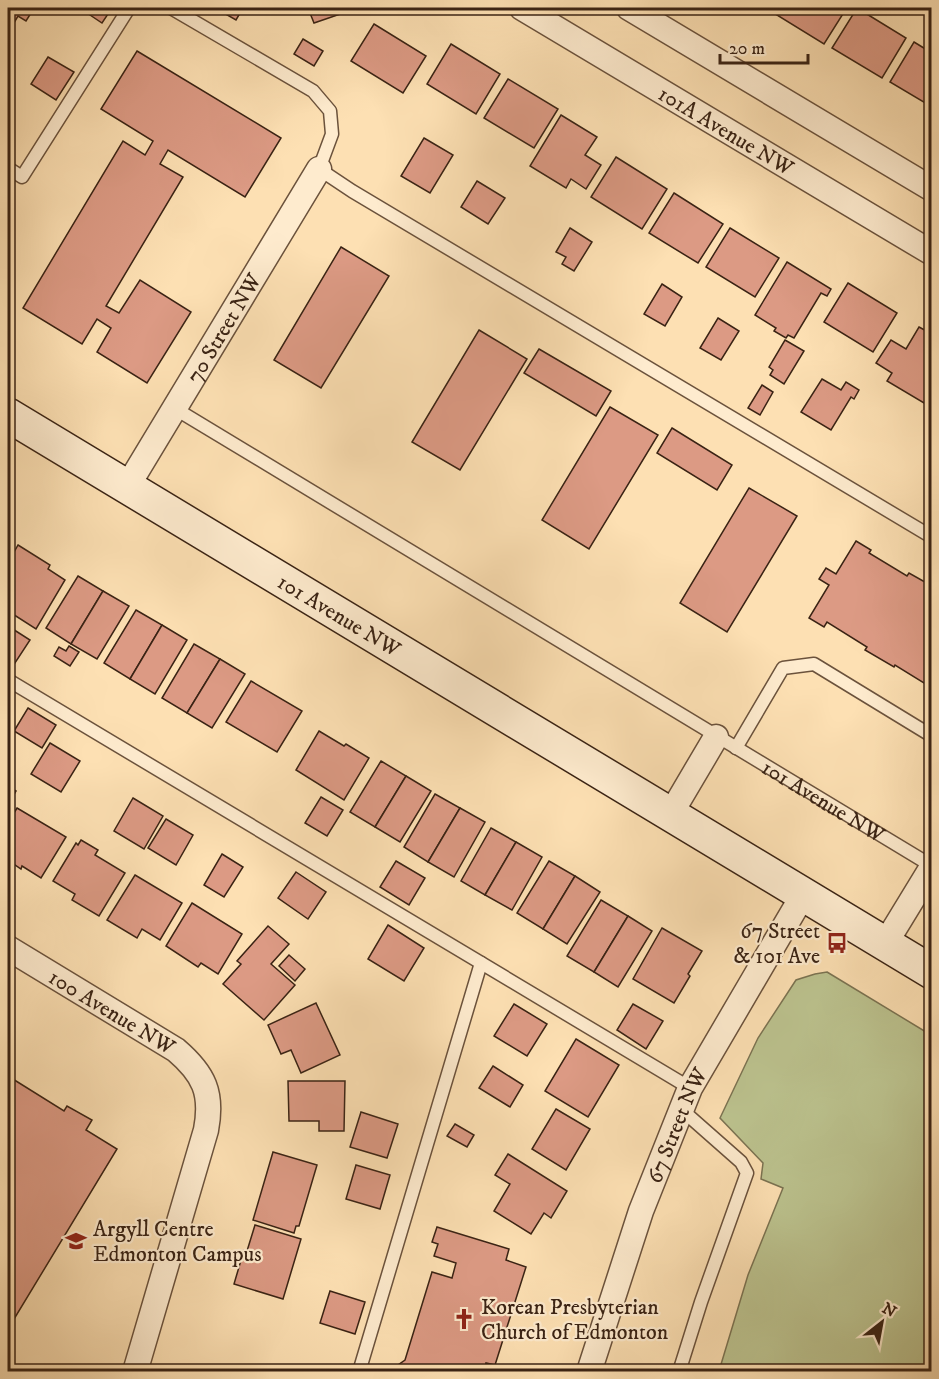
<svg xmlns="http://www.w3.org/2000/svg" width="939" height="1379" font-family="'IM FELL DW Pica',serif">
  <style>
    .green { fill: #bcc38f; stroke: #7b7352; stroke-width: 1.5 }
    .building { fill: #dc9a84; stroke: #3a2314; stroke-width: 1.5 }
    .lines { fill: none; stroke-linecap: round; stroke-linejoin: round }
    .lane-casing { stroke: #6b523c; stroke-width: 15 }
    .street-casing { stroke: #6b523c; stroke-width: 27 }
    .secondary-casing { stroke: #3a2314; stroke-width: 36 }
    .lane { stroke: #feebce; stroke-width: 12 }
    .street { stroke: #feebce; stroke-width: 24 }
    .secondary { stroke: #feebce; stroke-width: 33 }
    .labels { text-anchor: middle; stroke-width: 4.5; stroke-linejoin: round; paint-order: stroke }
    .street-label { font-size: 22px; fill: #3a2314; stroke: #feebce }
    .poi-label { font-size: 22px; fill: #3a2314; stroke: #feebce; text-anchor: start }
  </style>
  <rect width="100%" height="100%" fill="#fde0b3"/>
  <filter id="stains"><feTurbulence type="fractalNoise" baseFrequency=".00333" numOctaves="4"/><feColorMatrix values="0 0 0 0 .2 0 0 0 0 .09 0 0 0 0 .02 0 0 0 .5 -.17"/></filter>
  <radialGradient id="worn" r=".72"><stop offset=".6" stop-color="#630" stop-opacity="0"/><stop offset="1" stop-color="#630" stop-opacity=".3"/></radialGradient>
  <!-- green -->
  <path class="green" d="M827 972 931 1035V1371H719L748 1275 783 1188 761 1179 763 1163 720 1118 758 1038 796 980 815 974Z"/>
  <!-- building -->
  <g class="building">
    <path d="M8 8H22L31 13 26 21 18 16 8 33Z"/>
    <path d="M87 8H112L102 23 84 11Z"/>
    <path d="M215 8H243L236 20Z"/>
    <path d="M308 8H355V9L314 23Z"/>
    <path d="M774 8H844L846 9 824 44 772 12Z"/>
    <path d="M857 8 906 38 882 78 832 48Z"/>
    <path d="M374 24 426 56 403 93 351 61Z"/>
    <path d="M303 39 323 51 314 66 294 54Z"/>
    <path d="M914 42 932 53V107L890 82Z"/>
    <path d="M451 44 500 74 476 114 427 84Z"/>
    <path d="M137 51 281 138 245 197 168 150 160 164 183 177 106 306 119 313 140 280 191 312 147 383 97 352 111 328 97 319 82 344 23 308 123 141 145 155 153 141 101 109Z"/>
    <path d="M48 57 74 72 56 100 31 84Z"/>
    <path d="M508 79 558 109 534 148 484 118Z"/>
    <path d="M561 115 597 137 585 155 601 165 586 189 571 179 566 188 530 166Z"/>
    <path d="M424 138 453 155 430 193 401 176Z"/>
    <path d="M616 157 667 189 642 229 591 197Z"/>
    <path d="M477 181 505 198 488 224 461 207Z"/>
    <path d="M674 193 723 224 698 263 649 233Z"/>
    <path d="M570 228 592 242 574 271 562 264 566 257 556 252Z"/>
    <path d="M730 228 779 258 755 297 706 267Z"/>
    <path d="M341 247 389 276 321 388 274 360Z"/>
    <path d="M787 262 831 289 827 296 821 293 794 338 788 335 786 338 774 331 776 328 755 315Z"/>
    <path d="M848 283 897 313 873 352 824 322Z"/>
    <path d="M662 284 682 297 665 326 644 314Z"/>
    <path d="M718 318 739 331 721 360 700 348Z"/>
    <path d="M919 327 932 334V391L924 403 887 381 892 373 876 363 891 340 906 349Z"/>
    <path d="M479 330 527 359 460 470 412 442Z"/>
    <path d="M785 340 804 351 784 384 770 375 773 370 769 367Z"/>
    <path d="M539 349 611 391 596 416 524 373Z"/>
    <path d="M822 379 841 390 846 382 859 390 854 399 851 397 831 430 801 412Z"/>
    <path d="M762 385 773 392 760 415 748 408Z"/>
    <path d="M610 407 658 435 589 549 542 520Z"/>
    <path d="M672 428 732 465 717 490 657 453Z"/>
    <path d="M749 488 797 516 727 632 680 603Z"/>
    <path d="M856 541 871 550 869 553 907 576 909 573 932 586V688L895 665 894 667 865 650 867 647 827 622 824 627 809 618 829 585 819 579 826 568 836 574Z"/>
    <path d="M18 545 50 565 48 569 65 580 36 629 8 611V563Z"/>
    <path d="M78 576 103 591 71 644 46 628Z"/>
    <path d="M103 591 129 606 97 659 71 644Z"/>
    <path d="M136 610 162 625 130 679 104 663Z"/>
    <path d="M162 625 187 640 155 694 130 679Z"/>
    <path d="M8 626 30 640 13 666 8 662Z"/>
    <path d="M194 644 220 659 187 713 162 698Z"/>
    <path d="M69 646 79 652 70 666 54 656 59 647 66 651Z"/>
    <path d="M220 659 245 674 212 728 187 713Z"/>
    <path d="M251 681 302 711 277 752 226 722Z"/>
    <path d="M28 708 56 725 42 748 14 731Z"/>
    <path d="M319 731 344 746 346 744 369 758 344 800 296 770Z"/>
    <path d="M50 743 80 761 61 792 31 774Z"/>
    <path d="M381 761 406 776 375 827 350 812Z"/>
    <path d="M406 776 431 791 400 842 375 827Z"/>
    <path d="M8 786 16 791 8 805Z"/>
    <path d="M435 794 460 808 428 862 404 847Z"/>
    <path d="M321 797 343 810 327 836 305 823Z"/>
    <path d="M133 798 163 816 144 849 114 831Z"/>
    <path d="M17 808 66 837 41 878 22 866 21 869 8 860V823Z"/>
    <path d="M460 808 485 822 454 877 428 862Z"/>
    <path d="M166 819 193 835 176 865 148 848Z"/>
    <path d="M491 828 516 842 485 895 461 881Z"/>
    <path d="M81 840 98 850 95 855 125 873 99 916 72 900 75 894 53 881 76 843 78 845Z"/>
    <path d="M516 842 542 857 512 910 485 895Z"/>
    <path d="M222 854 243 867 224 897 204 885Z"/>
    <path d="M396 861 425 878 409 905 380 887Z"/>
    <path d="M549 861 575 876 543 929 517 913Z"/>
    <path d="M296 872 326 892 308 919 278 898Z"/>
    <path d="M135 875 182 903 160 940 142 929 137 938 107 920Z"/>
    <path d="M575 876 600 892 567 944 543 929Z"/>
    <path d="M601 900 628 916 594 972 567 956Z"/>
    <path d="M192 903 242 934 218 974 201 963 198 967 166 946Z"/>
    <path d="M628 916 652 931 618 987 594 972Z"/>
    <path d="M388 925 424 948 404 981 368 959Z"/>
    <path d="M268 926 289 944 271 964 295 985 264 1020 223 984 241 964 237 961Z"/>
    <path d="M662 928 702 951 688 974 690 976 674 1003 633 979Z"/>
    <path d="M289 955 305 969 295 981 279 966Z"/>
    <path d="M316 1003 340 1055 301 1073 291 1050 281 1054 268 1025Z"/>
    <path d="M514 1004 547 1024 527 1056 494 1036Z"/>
    <path d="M633 1004 663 1021 646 1049 617 1030Z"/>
    <path d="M576 1039 619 1065 588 1117 545 1091Z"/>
    <path d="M493 1066 523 1085 510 1107 479 1088Z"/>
    <path d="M8 1076 64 1111 67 1106 92 1120 86 1130 117 1149 8 1329Z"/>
    <path d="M288 1081H345L344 1131H319V1121H289Z"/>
    <path d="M556 1109 590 1129 566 1170 532 1149Z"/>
    <path d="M361 1112 398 1124 387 1158 350 1147Z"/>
    <path d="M455 1124 474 1135 467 1147 447 1136Z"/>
    <path d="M273 1152 317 1165 299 1226H296L294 1233 253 1220Z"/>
    <path d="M508 1154 567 1191 551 1218 544 1213 531 1234 494 1211 510 1184 495 1175Z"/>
    <path d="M356 1165 390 1175 380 1209 346 1199Z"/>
    <path d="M255 1225 301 1239 283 1299 234 1284 244 1250 247 1251Z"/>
    <path d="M437 1227 509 1249 506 1260 526 1267 495 1365 486 1363 484 1372H396L398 1365 405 1360 432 1272 452 1278 456 1263 434 1256 438 1244 432 1242Z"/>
    <path d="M330 1291 365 1302 355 1334 320 1323Z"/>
  </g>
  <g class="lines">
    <defs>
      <g id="lane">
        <path d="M171 8 313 91 330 111 332 134 319 169 352 191 932 537"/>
        <path d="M8 168 22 177 129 8"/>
        <path id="s1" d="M174 408 932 866"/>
        <path d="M8 680 690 1088"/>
        <path d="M736 748 783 668 814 664 932 736"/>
        <path d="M359 1372 481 963"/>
        <path d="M679 1372 701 1302 747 1173 741 1162 682 1110"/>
      </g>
      <g id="street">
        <path id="s2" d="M522 8 932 253"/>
        <path d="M629 8 932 189"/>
        <path id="s3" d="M127 487 319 169"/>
        <path d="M670 815 716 737"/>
        <path d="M885 944 932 867"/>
        <path id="s4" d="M8 948 176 1050C204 1074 213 1093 206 1130L135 1372"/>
        <path id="s5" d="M589 1372 641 1211 690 1088 803 895"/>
      </g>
      <g id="secondary">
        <path id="s6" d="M8 415 932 972"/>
      </g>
    </defs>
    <!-- lane casing -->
    <use href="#lane" class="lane-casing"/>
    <!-- street casing -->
    <use href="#street" class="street-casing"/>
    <!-- secondary casing -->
    <use href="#secondary" class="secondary-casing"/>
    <!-- lane -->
    <use href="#lane" class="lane"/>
    <!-- street -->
    <use href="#street" class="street"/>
    <!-- secondary -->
    <use href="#secondary" class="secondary"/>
  </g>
  <!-- icons -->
  <defs>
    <symbol id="bus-bare" viewBox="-9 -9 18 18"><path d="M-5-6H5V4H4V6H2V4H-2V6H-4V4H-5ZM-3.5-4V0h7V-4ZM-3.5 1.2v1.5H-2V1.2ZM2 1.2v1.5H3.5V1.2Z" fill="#8f2418" stroke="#feebce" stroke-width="2.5" paint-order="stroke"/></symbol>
    <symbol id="school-bare" viewBox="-9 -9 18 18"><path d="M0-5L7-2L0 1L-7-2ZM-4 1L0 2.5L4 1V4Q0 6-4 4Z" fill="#8f2418" stroke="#feebce" stroke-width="2.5" paint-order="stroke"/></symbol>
    <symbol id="church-bare" viewBox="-9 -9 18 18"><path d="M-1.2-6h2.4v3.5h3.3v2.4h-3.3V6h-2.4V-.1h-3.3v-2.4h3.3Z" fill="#8f2418" stroke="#feebce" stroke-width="2.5" paint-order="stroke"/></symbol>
  </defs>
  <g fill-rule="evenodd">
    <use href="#bus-bare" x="822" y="928" width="30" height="30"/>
    <use href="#school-bare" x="61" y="1226" width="30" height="30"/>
    <use href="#church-bare" x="449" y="1304" width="30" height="30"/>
  </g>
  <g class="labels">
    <!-- street labels -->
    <g class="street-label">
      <text dy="8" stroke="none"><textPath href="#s2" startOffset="238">101A Avenue NW</textPath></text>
      <text dy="8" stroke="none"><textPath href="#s3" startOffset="186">70 Street NW</textPath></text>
      <text dy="8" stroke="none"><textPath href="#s6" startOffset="387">101 Avenue NW</textPath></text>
      <text dy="8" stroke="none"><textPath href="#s1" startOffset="759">101 Avenue NW</textPath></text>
      <text dy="8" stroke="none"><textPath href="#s4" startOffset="122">100 Avenue NW</textPath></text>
      <text dy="8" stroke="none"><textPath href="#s5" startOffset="262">67 Street NW</textPath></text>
    </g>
    <!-- poi labels -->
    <g class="poi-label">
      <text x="820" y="938" text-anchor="end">67 Street<tspan x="820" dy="25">&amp; 101 Ave</tspan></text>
      <text x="93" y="1236">Argyll Centre<tspan x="93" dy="25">Edmonton Campus</tspan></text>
      <text x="481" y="1314">Korean Presbyterian<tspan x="481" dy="25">Church of Edmonton</tspan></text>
    </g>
  </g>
  <!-- margin -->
  <rect width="939" height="1379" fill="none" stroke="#fde0b3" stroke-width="30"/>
  <rect x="9" y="9" width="921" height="1361" fill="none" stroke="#3a2314" stroke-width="3"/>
  <rect x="15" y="15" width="909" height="1349" fill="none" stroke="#3a2314" stroke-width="1.5"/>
  <!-- north arrow -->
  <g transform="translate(882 1322) rotate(31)" stroke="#feebce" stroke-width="4.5" paint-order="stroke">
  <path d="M0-4.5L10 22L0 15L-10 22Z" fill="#3a2314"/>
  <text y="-9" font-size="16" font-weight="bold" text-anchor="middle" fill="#3a2314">N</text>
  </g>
  <!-- scale -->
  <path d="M720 54v9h88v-9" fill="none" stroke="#3a2314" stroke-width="3"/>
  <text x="729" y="54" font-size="18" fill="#3a2314" stroke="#feebce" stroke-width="4.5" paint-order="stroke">20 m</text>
  <rect width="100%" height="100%" filter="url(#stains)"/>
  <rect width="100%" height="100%" fill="url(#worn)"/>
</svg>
